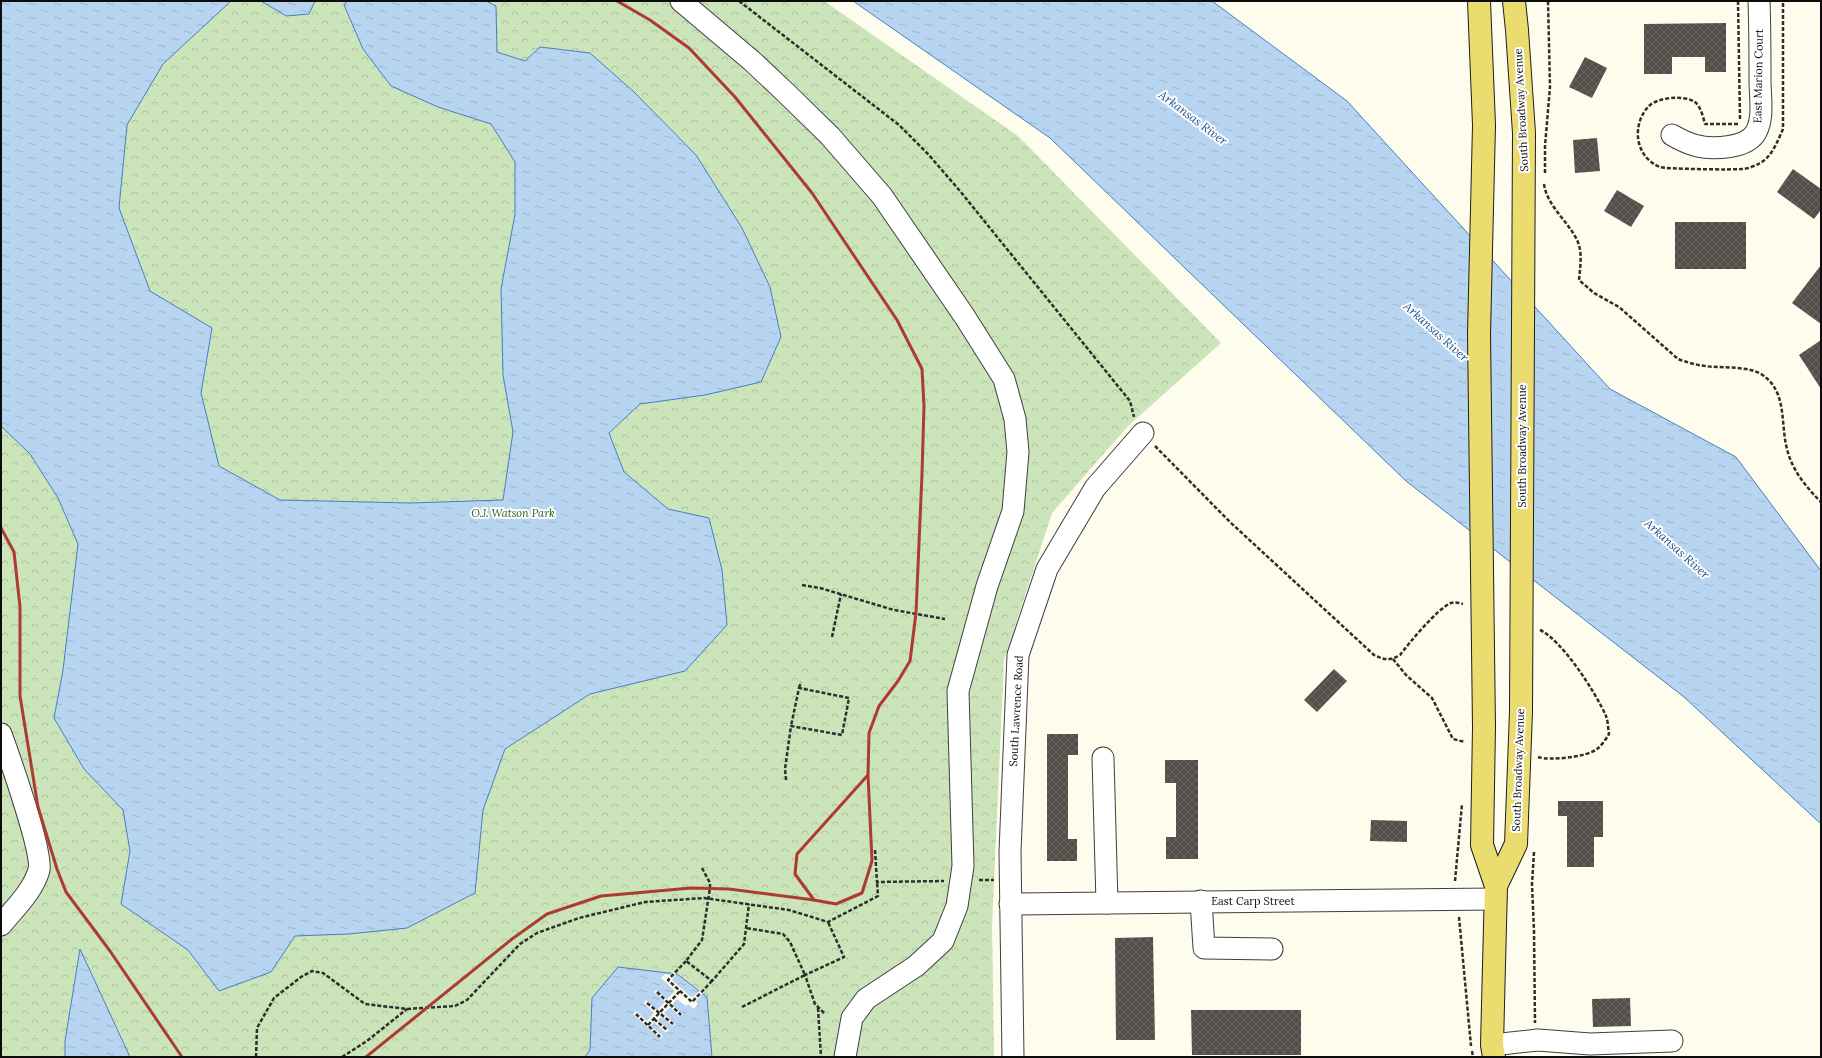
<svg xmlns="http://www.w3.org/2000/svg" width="1822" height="1058" font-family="Lora,serif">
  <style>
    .park { fill: url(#park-crowns) }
    .water { fill: url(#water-ripples); stroke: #4580bf }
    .pier { fill: #fdfced }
    .building { fill: url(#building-cross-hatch) }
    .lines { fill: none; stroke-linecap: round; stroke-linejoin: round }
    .minor-casing { stroke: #3f3f3f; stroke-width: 23 }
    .major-casing { stroke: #1d1d1d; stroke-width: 24 }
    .path { stroke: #2e2e2e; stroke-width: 2.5; stroke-dasharray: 4 2; stroke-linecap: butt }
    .minor { stroke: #fff; stroke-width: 21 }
    .major { stroke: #ebdc70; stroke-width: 22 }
    .rail { stroke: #ae3b32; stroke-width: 3 }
    .major-bridge-casing { stroke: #1d1d1d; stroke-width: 24; stroke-linecap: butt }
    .major-bridge { stroke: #ebdc70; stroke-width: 22 }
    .labels { text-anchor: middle; stroke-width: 4; stroke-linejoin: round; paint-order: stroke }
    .street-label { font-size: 11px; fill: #0c0c0c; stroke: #fff }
    .park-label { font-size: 11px; font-style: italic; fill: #285d23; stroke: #fff }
    .water-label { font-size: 12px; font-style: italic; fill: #225491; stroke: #fff }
  </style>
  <defs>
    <pattern id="park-crowns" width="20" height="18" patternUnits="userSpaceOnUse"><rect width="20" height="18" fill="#cbe4ba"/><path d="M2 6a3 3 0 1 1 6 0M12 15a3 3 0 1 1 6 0" fill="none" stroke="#adc29f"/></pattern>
    <pattern id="water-ripples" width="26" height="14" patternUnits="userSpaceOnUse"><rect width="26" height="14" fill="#b7d4f0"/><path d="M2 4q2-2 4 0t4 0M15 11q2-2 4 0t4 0" fill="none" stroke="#9cb5cd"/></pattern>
    <pattern id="building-cross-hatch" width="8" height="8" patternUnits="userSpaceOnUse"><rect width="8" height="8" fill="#544f4a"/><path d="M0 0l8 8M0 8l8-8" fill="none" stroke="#686460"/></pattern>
  </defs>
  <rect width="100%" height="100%" fill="#fdfced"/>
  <!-- park -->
  <path class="park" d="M1 1H824L1018 136 1221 343 1128 426 1052 513 1004 660 992 925 994 1057H1Z"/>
  <!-- water -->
  <g class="water">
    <path d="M1 1H231L163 64 127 125 119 208 150 291 212 328 201 393 219 466 280 500 410 503 503 500 513 432 503 375 501 289 515 214V162L491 124 438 107 391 86 363 49 344 5 347 1H486L496 6 497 52 525 61 540 47 590 53 634 92 696 155 742 228 770 287 781 337 761 382 705 395 640 404 609 433 624 472 668 509 709 518 722 570 727 625 685 671 590 694 505 749 483 810 475 893 407 928 349 934 295 936 271 972 219 991 188 950 121 904 130 851 123 810 84 769 54 718 63 670 78 544 58 498 30 454 1 426Z"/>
    <path d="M261 1H315L309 14 286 16Z"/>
    <path d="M853 1H1212L1347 101 1610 389 1736 457 1821 571V824L1684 697 1406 481 1050 138Z"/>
    <path d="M80 949 130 1057H65V1041Z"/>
    <path d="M618 967 677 974 707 997 712 1057H585L590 1050 592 998Z"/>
  </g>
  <!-- pier -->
  <path class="pier" d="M673 972H677L672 980 691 997 694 996 701 989 704 992 697 1000 696 1002 698 1004 694 1009 688 1004 686 1006 677 999 672 1005 683 1014 680 1017 670 1007 664 1013 675 1024 672 1026 661 1016 658 1020 669 1030 666 1033 654 1022 651 1026 663 1036 660 1039 633 1014 636 1011 647 1021 654 1013 644 1003 646 1000 657 1010 665 1002 654 992 656 990 667 999 675 991 661 978 665 974 670 975Z"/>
  <!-- building -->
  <g class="building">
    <path d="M1726 23V72H1705V57H1672V74H1644V24Z"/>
    <path d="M1585 57 1607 68 1592 98 1569 87Z"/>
    <path d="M1597 138 1600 171 1575 173 1573 140Z"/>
    <path d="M1793 169 1821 189V210L1814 219 1777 192Z"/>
    <path d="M1617 190 1644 206 1631 227 1604 211Z"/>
    <rect x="1675" y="222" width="71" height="47"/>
    <path d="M1821 265V324L1792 303Z"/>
    <path d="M1821 340V389L1799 355Z"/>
    <path d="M1334 669 1347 681 1317 712 1304 700Z"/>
    <path d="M1047 734H1078V755H1068V839H1077V861H1047Z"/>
    <path d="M1165 760H1198V859H1166V837H1176V783H1165Z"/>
    <path d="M1558 801H1603V837H1594V867H1567V816H1558Z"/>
    <path d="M1371 820 1407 821V842L1370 841Z"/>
    <path d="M1153 937 1155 1040H1116L1115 938Z"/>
    <path d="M1630 998 1631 1026 1593 1027 1592 999Z"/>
    <path d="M1191 1010H1301V1055H1192Z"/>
  </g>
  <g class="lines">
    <defs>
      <g id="minor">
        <path d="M681 1 752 61 786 93 830 136 882 196 965 317 1004 379 1015 419 1018 452 1013 511 987 586 958 691 963 866 957 906 943 941 916 966 866 999 852 1018 845 1057"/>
        <path d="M1672 135C1679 139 1687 143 1694 145 1711 150 1747 149 1756 132 1764 118 1760 96 1760 80 1760 54 1760 27 1759 1"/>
        <path d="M1 734C9 756 43 852 39 870 33 891 15 908 1 925"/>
        <path d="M1103 758 1107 903"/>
        <path d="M1201 901 1204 948 1272 949"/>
        <path d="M1010 904 1496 899"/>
        <path d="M1492 1045 1538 1040 1590 1044 1672 1041"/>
        <path d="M1013 1057 1010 852 1018 655 1047 569 1095 488 1143 433"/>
      </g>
      <g id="major">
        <path d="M1479 1 1484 125"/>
        <path d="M1514 1 1517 30 1524 133"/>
        <path d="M1484 727 1482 845 1496 886 1492 1045 1494 1057"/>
        <path d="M1496 886 1516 844 1521 712"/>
      </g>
    </defs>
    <!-- minor casing -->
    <use href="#minor" class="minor-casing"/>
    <!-- major casing -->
    <use href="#major" class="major-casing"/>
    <!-- path -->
    <g class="path">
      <path d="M739 1 899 125 928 154 960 191 1130 401 1134 417"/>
      <path d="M1738 1 1740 120"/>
      <path d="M1738 124H1705C1703 117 1701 107 1695 102 1685 95 1658 97 1649 106 1641 114 1637 126 1638 137 1639 150 1647 162 1660 167 1665 169 1734 170 1742 169 1747 169 1755 166 1760 163 1772 157 1778 140 1783 129V1"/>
      <path d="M1545 173V146L1550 87 1548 1"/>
      <path d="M1544 184C1547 206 1568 221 1577 240 1583 252 1580 268 1579 280L1594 293 1619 307 1678 359C1691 364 1705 367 1719 367 1733 368 1748 367 1761 374 1788 391 1780 423 1787 449 1792 470 1806 487 1821 502"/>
      <path d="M1155 446 1230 522 1374 655C1384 660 1390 661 1400 655 1409 643 1438 608 1451 603 1455 602 1459 603 1463 604"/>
      <path d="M802 585 820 588 894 610 945 619"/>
      <path d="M832 637 841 594"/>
      <path d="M1393 659 1406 675 1432 698 1453 739 1465 742"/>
      <path d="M799 688 801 682"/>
      <path d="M1538 757C1550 761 1587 757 1597 749 1602 745 1606 739 1609 734 1608 728 1608 721 1606 716 1596 693 1562 640 1540 630"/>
      <path d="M786 780 785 769 791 726 842 735 849 698 799 688 791 726"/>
      <path d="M875 850 877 882 944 881"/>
      <path d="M1534 852 1532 884 1534 931 1535 1023"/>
      <path d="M702 868 710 883V888L702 940 686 961 712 981 744 944 749 904"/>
      <path d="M979 880H994"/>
      <path d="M1455 881 1462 804"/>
      <path d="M1459 917 1471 1046"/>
      <path d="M686 961 668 980 692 1002 712 981"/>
      <path d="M657 992 681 1015"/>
      <path d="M647 1003 673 1024"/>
      <path d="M742 1007 805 975 790 942 783 934 746 928"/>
      <path d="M818 1008 821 1057"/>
      <path d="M824 1013 815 1004 805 975 844 957 828 922"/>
      <path d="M636 1014 660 1037"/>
      <path d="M654 1019 667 1030"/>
      <path d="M648 1025 680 991"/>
      <path d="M1472 1051 1473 1057"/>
      <path d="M256 1057 257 1028 274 998 301 977 312 971 323 973 365 1004 407 1009 455 1006 467 1000 520 944 537 933 579 918 645 902 704 898 789 910 828 922 878 896 877 882"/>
      <path d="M342 1057 367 1041 407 1009"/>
    </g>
    <!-- minor -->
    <use href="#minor" class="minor"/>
    <!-- major -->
    <use href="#major" class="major"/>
    <!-- rail -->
    <g class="rail">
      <path d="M617 1 650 20 689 48 735 97 812 193 897 320 922 369 924 406 922 474 916 613 910 661 898 681 879 706 869 733 868 775 872 861 862 893 836 904 814 900 795 874 797 854 868 775"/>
      <path d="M1 528 14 552 20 607V696L38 807 57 869 66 892 110 951 182 1057"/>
      <path d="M366 1057 512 939 547 914 601 896 691 888 729 889 814 900"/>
    </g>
    <defs>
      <g id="major-bridge">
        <path d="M1484 125 1479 334 1484 727"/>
        <path d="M1521 712 1524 133"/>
      </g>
    </defs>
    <!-- major-bridge casing -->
    <use href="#major-bridge" class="major-bridge-casing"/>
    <!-- major-bridge -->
    <use href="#major-bridge" class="major-bridge"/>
  </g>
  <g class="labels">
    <!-- street labels -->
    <g class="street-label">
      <text transform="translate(1758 76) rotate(-89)" y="4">East Marion Court</text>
      <text transform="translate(1521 110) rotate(-93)" y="4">South Broadway Avenue</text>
      <text transform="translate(1522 446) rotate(-90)" y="4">South Broadway Avenue</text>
      <text transform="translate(1016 711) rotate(-87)" y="4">South Lawrence Road</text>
      <text transform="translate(1518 770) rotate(-88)" y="4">South Broadway Avenue</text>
      <text x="1253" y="905">East Carp Street</text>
    </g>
    <!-- park labels -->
    <g class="park-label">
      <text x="513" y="517">O.J. Watson Park</text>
    </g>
    <!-- water labels -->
    <g class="water-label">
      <text transform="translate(1193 118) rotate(37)" y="4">Arkansas River</text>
      <text transform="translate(1436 332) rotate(42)" y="4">Arkansas River</text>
      <text transform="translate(1677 549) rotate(42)" y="4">Arkansas River</text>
    </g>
  </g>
  <!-- border -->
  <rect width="1822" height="1058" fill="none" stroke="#0c0c0c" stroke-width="4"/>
</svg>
